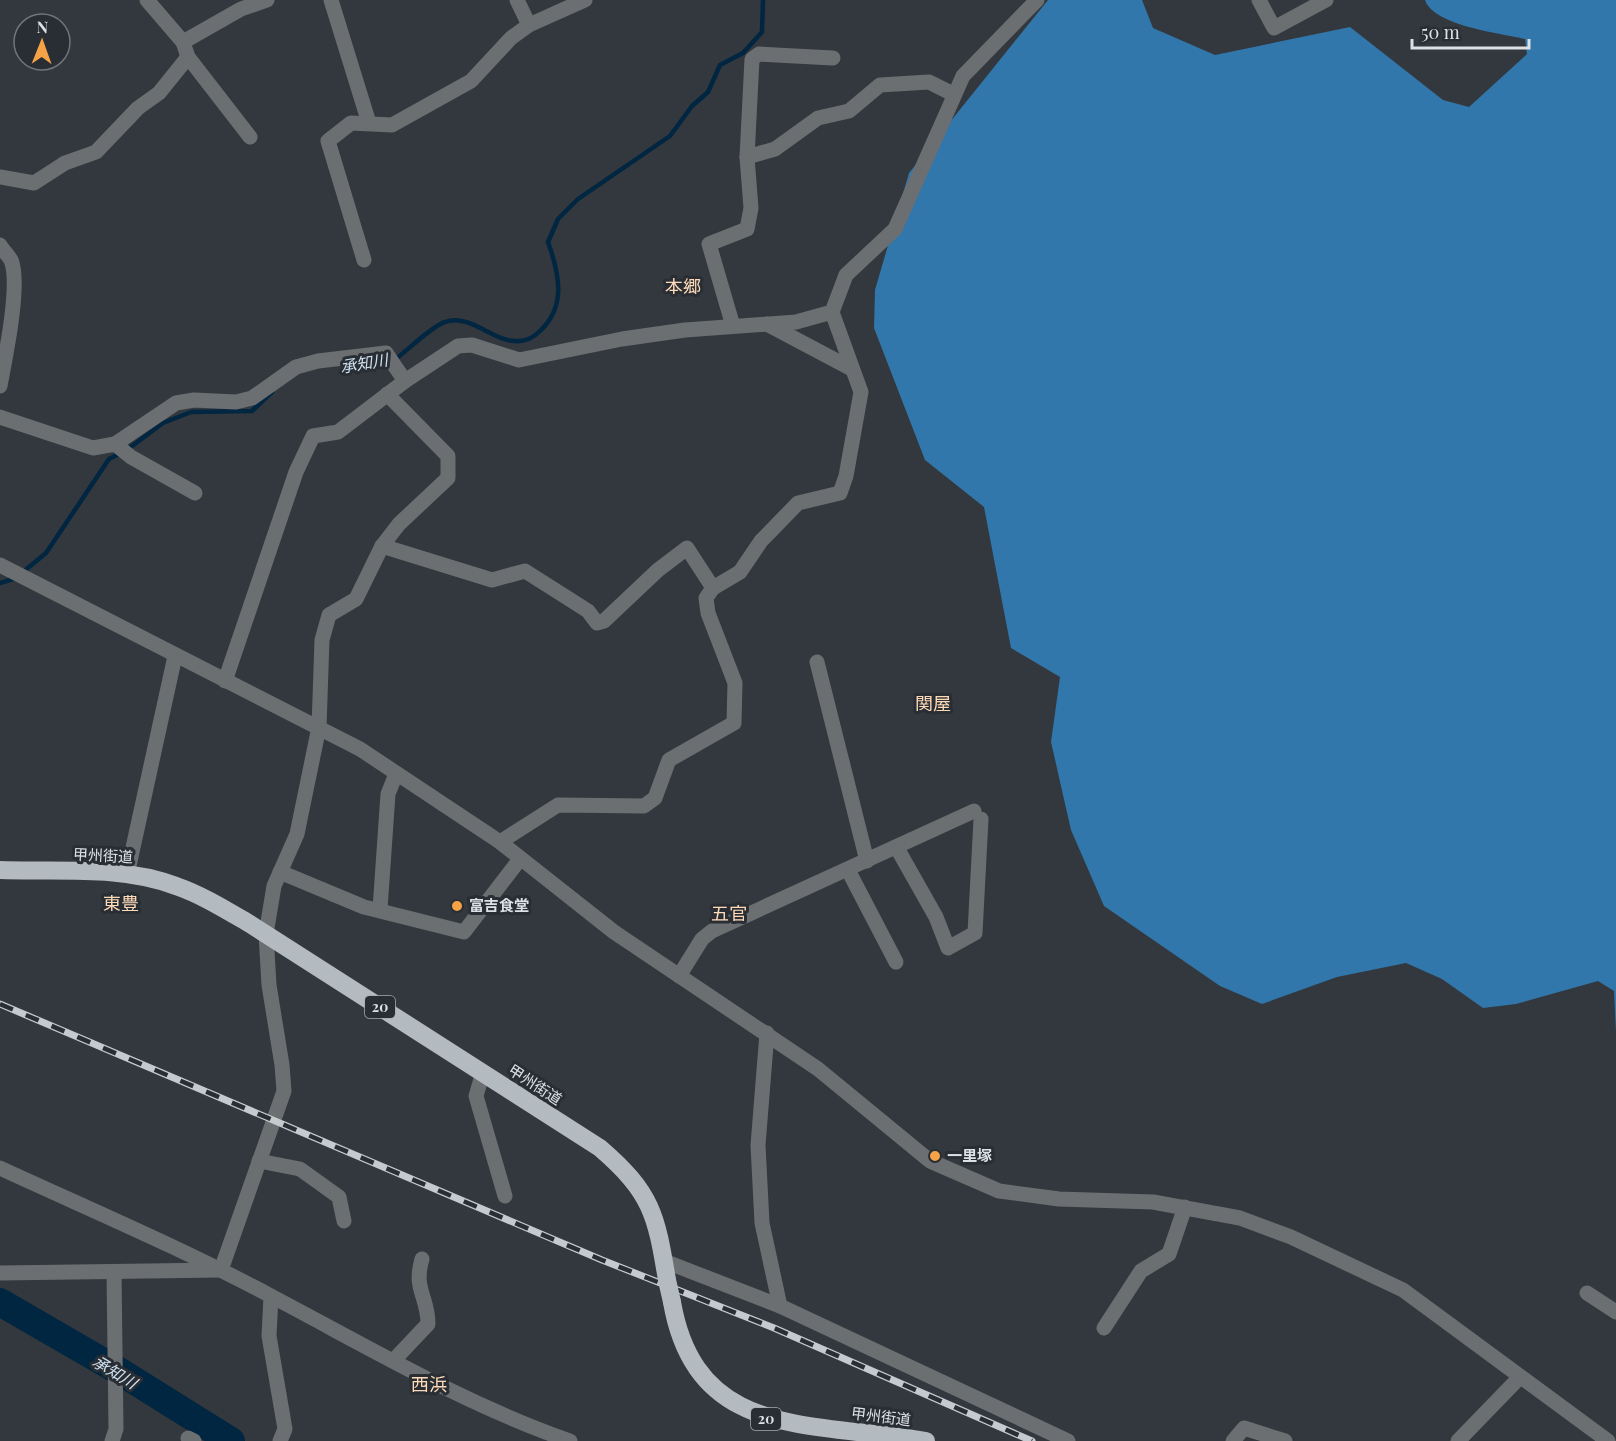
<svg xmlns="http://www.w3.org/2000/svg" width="1616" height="1441" font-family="'Playfair Display','Noto Sans JP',serif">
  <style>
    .forest { fill: #3177ab }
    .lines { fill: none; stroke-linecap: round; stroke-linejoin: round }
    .stream { stroke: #002641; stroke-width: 4.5 }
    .river { stroke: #002641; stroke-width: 28 }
    .minor { stroke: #6c6f71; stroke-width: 15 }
    .highway { stroke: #b3bac0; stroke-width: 18 }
    .rail-casing { stroke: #c6c9cd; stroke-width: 7 }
    .rail { stroke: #282e33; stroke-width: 4.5; stroke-dasharray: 14; stroke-linecap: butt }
    .highway-bridge { stroke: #b3bac0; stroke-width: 18 }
    .poi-dot { fill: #f6a247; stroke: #282e33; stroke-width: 2 }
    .labels { text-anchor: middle; stroke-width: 6; stroke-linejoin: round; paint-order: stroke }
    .shield { fill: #282e33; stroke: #a7abaf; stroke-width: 1.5 }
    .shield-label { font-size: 14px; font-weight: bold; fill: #dde0e4 }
    .street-label { font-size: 15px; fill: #dde0e4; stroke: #282e33 }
    .poi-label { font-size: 15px; font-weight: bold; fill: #dde0e4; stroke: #282e33; text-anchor: start }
    .water-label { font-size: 16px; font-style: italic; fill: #cfe0ef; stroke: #282e33 }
    .quarter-label { font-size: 18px; fill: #ffdab9; stroke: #282e33 }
  </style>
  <rect width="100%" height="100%" fill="#32383d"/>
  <!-- forest -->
  <path class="forest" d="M1048 0H1142L1153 28 1215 55 1350 27 1443 100 1469 107 1527 54 1525 39C1500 33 1434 26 1425 0H1616V1032L1614 991 1598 981 1516 1004 1483 1008 1442 979 1406 963 1337 977 1262 1004 1220 986 1104 906 1071 830 1051 742 1060 677 1011 648 984 507 925 460 874 328 875 290 909 173Z"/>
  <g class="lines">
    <!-- stream -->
    <g class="stream">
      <path d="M393 359 397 358C409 349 432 326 445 322 469 313 493 341 515 341 526 342 533 338 540 331 567 306 559 273 548 242L558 219 578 199 670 136 692 106 708 92 720 65 743 53 762 32 763 0"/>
      <path d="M128 449 163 423 191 412 252 411 272 392"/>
      <path d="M23 572 46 553 109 459 121 453"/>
      <path d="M0 583 16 578"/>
    </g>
    <!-- river -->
    <path class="river" d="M0 1302 119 1371 231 1441"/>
    <!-- minor -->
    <g class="minor">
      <path d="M147 0 183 42 188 57 250 137"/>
      <path d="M331 0 369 123"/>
      <path d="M517 0 529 25"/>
      <path d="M1259 0 1274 28 1326 0"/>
      <path d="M183 42 241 9 267 0"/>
      <path d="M747 157 775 149 818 118 849 111 880 85 929 82 953 94"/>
      <path d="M0 177 34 183 65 163 96 152 138 108 159 93 188 57"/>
      <path d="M0 245C3 250 8 255 11 260 21 284 5 359 0 386"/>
      <path d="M364 260 328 141 351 123 392 125 471 81 511 38 529 25 585 0"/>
      <path d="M767 324 852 369"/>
      <path d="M733 326 709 244 747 229 751 208 747 157 752 59 759 54 833 58"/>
      <path d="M0 417 93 448 115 444 176 403 194 400 236 402 252 398 296 367 318 361 386 353 405 381"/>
      <path d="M115 444 131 457 195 493"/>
      <path d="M382 546 492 580 525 571 588 611 597 623 604 621 658 570 687 548 713 588 740 572 761 541 798 503 840 493 846 476 861 392 832 312"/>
      <path d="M0 565 360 749 500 842 614 932 818 1069 930 1161 999 1191 1059 1199 1153 1202 1240 1218 1291 1237 1403 1290 1608 1441"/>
      <path d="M817 662 867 861"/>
      <path d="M225 681 296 472 313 436 338 432 405 381 458 346 472 345 519 360 622 339 685 330 796 322 832 312 846 275 895 229 963 76 1037 0"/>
      <path d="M500 842 558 805 644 806 655 798 669 760 734 723 735 683 708 613 706 598 713 588"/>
      <path d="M897 848 936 917 948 948 975 933 981 819"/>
      <path d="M848 870 896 962"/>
      <path d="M280 872 364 907 464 932 520 859"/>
      <path d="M127 875 175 656"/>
      <path d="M380 909 388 794 396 774"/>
      <path d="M679 976 702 939 712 931 974 811"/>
      <path d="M767 1033 758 1145 762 1223 780 1306"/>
      <path d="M483 1072 476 1096 505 1196"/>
      <path d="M259 1161 300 1169 339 1197 344 1221"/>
      <path d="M0 1168C91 1210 183 1249 271 1296 370 1348 464 1404 570 1441"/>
      <path d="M664 1261 780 1306 1068 1441"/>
      <path d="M0 1273 221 1270 284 1091 282 1065 269 985 266 934 274 886 297 834 319 727 322 640 329 615 356 599 382 546 399 524 448 478V456L387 394"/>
      <path d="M1587 1293 1616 1312"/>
      <path d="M271 1296 269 1336 285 1429 280 1441"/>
      <path d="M1104 1328 1141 1271 1169 1254 1185 1207"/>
      <path d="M393 1361 428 1324C428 1296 413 1290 422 1259"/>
      <path d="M188 1438 194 1441"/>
      <path d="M112 1441 116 1429 114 1272"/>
      <path d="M1233 1441 1244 1428 1285 1441"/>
      <path d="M1458 1441 1520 1377"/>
    </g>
    <!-- highway -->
    <g class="highway">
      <path d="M0 870C56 872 122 865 176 886 202 895 226 910 250 924L600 1148C652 1193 656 1214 667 1280"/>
      <path d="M672 1302C696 1441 814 1421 926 1441"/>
    </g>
    <defs>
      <path id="rail" d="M0 1004 602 1260 774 1328 1032 1441"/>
    </defs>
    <!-- rail casing -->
    <use href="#rail" class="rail-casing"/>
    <!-- rail -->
    <use href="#rail" class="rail"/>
    <!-- highway-bridge -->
    <path class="highway-bridge" d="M667 1280 672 1302"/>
  </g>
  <!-- markers -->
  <g class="poi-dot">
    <circle cx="457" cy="906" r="6"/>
    <circle cx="935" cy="1156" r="6"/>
  </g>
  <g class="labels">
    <!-- shield labels -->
    <g class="shield">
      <rect x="365" y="996" width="30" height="22" rx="4.5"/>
      <rect x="751" y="1408" width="30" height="22" rx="4.5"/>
    </g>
    <g class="shield-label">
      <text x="380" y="1012">20</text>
      <text x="766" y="1424">20</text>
    </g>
    <!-- street labels -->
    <g class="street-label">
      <text transform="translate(103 856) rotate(3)" y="5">甲州街道</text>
      <text transform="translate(535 1085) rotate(33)" y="5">甲州街道</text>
      <text transform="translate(881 1417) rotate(7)" y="5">甲州街道</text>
    </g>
    <!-- poi labels -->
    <g class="poi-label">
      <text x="469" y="911">富吉食堂</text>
      <text x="947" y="1161">一里塚</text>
    </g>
    <!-- water labels -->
    <g class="water-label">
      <text transform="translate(364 363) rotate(-9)" y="6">承知川</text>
      <text transform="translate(115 1372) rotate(31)" y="6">承知川</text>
    </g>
    <!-- quarter labels -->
    <g class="quarter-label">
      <text x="683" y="293">本郷</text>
      <text x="933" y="710">関屋</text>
      <text x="121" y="910">東豊</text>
      <text x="729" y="920">五官</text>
      <text x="429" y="1391">西浜</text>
    </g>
  </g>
  <!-- north arrow -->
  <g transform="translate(42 42) rotate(1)"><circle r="28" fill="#282e33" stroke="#70757a" stroke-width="1.5"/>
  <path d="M0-4.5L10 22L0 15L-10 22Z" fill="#f6a247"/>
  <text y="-9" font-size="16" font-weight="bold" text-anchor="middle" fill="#dde0e4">N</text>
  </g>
  <!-- scale -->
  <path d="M1412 39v9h117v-9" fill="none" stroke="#dde0e4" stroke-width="3"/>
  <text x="1421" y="39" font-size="18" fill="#dde0e4" stroke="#282e33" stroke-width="4.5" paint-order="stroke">50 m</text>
</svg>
